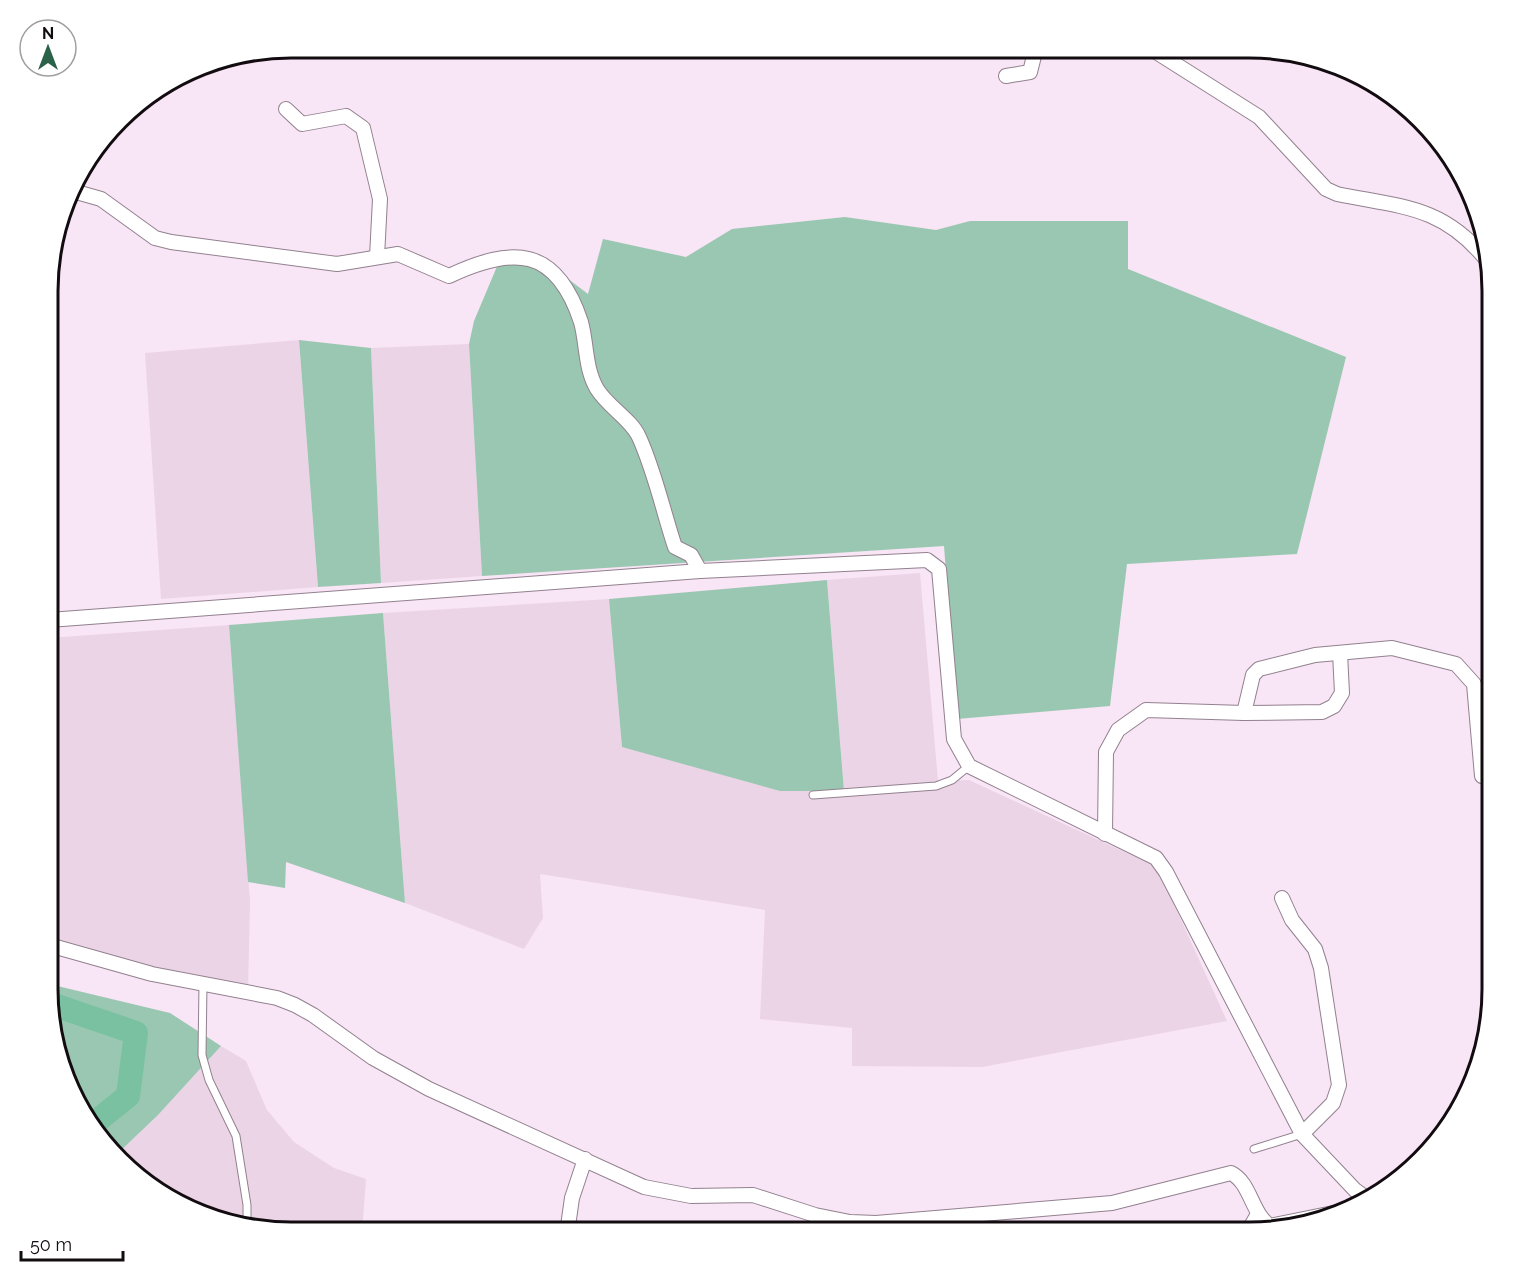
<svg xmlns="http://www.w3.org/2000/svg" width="1540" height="1281" font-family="Raleway,sans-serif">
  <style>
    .built { fill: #ecd4e7 }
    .green { fill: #9ac7b1 }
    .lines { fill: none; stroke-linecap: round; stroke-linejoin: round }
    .river { stroke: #79c1a0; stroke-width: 24 }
    .service-casing { stroke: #92818f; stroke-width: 9 }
    .minor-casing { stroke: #92818f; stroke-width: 16 }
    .service { stroke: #fff; stroke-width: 7 }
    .minor { stroke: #fff; stroke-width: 14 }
    .rim { fill: none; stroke: #120c11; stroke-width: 3 }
  </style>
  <rect width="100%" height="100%" fill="#f8e5f5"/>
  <!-- built -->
  <g class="built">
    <path d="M299 340 318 587 161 599 145 353Z"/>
    <path d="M469 344 482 576 381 583 371 348Z"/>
    <path d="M920 573 938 781 969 780 1157 867 1227 1021 982 1067 852 1066V1028L760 1019 765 910 540 874 543 918 524 949 405 903 383 613 609 599 622 747 844 790 827 580Z"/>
    <path d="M229 625 250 901 248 992 49 942V638Z"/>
    <path d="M221 1046 246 1061 267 1110 294 1142 334 1168 366 1179 362 1233 276 1232 198 1214 120 1162 115 1156 158 1115Z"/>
  </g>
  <!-- green -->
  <g class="green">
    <path d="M845 217 936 230 970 221H1128V269L1346 357 1297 554 1127 564 1110 706 957 719 944 546 482 576 469 344 474 321 501 257 555 269 588 294 603 239 686 257 732 229Z"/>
    <path d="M299 340 371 348 381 583 318 587Z"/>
    <path d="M827 580 844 791H780L622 747 609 599Z"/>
    <path d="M383 613 405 903 286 862 285 888 248 882 229 625Z"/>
    <path d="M49 984 170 1013 221 1046 158 1115 115 1156 73 1097 49 1006Z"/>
  </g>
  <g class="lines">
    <!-- river -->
    <path class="river" d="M49 1007 57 1006 136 1033 128 1096 93 1124"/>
    <defs>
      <g id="service">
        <path d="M813 795 936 786 952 780 969 766"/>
        <path d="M203 984 202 1055 209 1080 236 1136 247 1205V1226"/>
        <path d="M1254 1149 1302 1134"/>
      </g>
      <g id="minor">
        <path d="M1150 48 1259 117 1326 189 1337 194C1400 207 1441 205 1485 258"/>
        <path d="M1006 76 1030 72 1036 48"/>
        <path d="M286 109 302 124 346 116 363 128 380 199 377 257"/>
        <path d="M73 191 101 199 155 238 171 242 337 264 398 254 449 276C513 246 556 246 581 322 587 344 585 369 597 389 608 407 631 419 639 437 655 472 663 511 675 547L691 555 700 571"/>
        <path d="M49 620 700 571 927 560 939 569 954 739 969 766 1156 858 1166 872 1302 1134 1355 1190 1366 1198"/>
        <path d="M1244 713 1253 675 1259 669 1315 655 1392 648 1456 664 1474 684 1482 776 1492 775"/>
        <path d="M1105 834 1106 752 1118 730 1146 710 1244 713 1322 712 1334 706 1342 693 1340 653"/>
        <path d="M1282 898 1292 920 1315 949 1321 968 1339 1085 1333 1103 1302 1134"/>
        <path d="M49 945 152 974 277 998 295 1005 313 1015 373 1058 429 1089 644 1187 691 1196 753 1195 815 1215 850 1222 876 1223 1112 1203 1231 1173C1251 1183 1251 1213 1270 1226L1348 1210"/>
        <path d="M567 1233 572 1198 585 1159"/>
        <path d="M1247 1233 1258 1214"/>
      </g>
    </defs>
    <!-- service casing -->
    <use href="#service" class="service-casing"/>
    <!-- minor casing -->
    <use href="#minor" class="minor-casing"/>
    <!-- service -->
    <use href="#service" class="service"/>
    <!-- minor -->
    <use href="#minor" class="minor"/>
  </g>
  <!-- crop -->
  <path d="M0 0H1540V1281H0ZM291 58H1249A233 233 0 0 1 1482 291V989A233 233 0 0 1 1249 1222H291A233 233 0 0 1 58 989V291A233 233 0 0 1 291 58Z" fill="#fff" fill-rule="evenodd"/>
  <path class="rim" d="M291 58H1249A233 233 0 0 1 1482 291V989A233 233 0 0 1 1249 1222H291A233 233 0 0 1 58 989V291A233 233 0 0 1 291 58Z"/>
  <!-- north arrow -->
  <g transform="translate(48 48)"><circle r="28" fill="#ffffff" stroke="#a09ea0" stroke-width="1.5"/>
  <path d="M0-4.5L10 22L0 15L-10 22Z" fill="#2a624a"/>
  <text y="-9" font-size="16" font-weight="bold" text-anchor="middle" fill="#120c11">N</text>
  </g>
  <!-- scale -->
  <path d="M21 1251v9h102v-9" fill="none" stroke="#120c11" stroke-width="3"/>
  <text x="30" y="1251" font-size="18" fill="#120c11" stroke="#ffffff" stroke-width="4.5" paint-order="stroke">50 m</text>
</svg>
